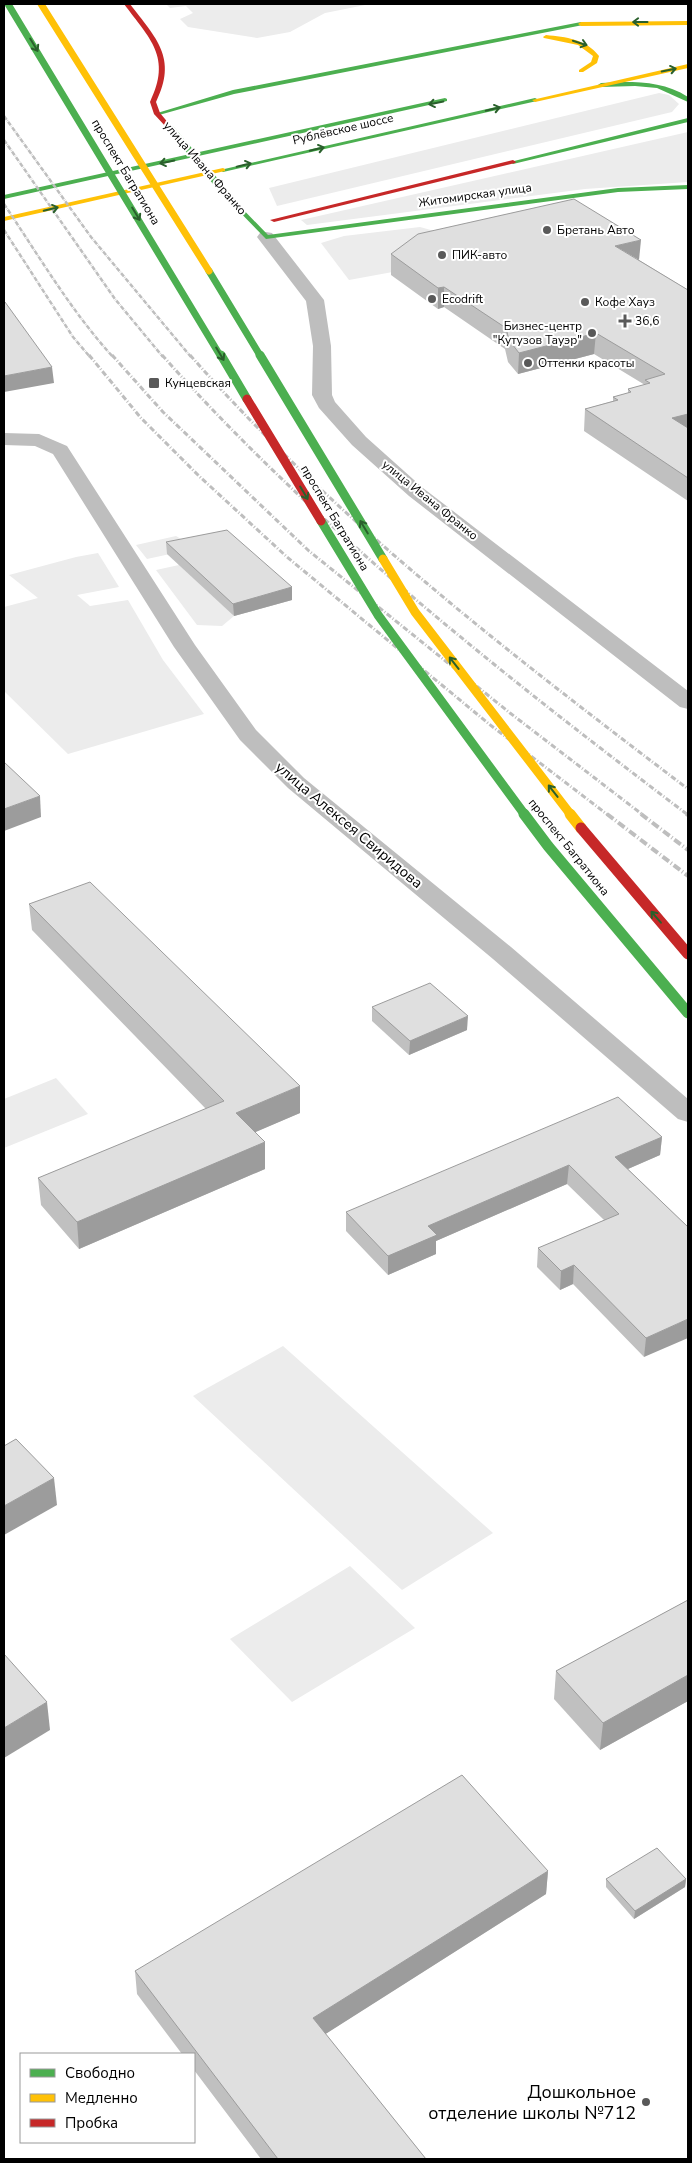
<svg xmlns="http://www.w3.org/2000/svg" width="692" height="2163" font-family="'Nunito Sans',sans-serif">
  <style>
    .green { fill: #ececec }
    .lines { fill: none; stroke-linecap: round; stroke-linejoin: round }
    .street { fill: #bebebe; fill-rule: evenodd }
    .fast { fill: #4caf50; fill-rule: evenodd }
    .slow { fill: #ffc107; fill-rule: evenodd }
    .jam { fill: #c62828; fill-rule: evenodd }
    .rail-far2 { stroke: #bebebe; stroke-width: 2.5; stroke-dasharray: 4.5 1 0.5 1; stroke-linecap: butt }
    .rail-far1 { stroke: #bebebe; stroke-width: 3; stroke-dasharray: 5.5 2 1 2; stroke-linecap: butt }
    .rail { stroke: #bebebe; stroke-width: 4; stroke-dasharray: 8 2.5 1 2.5; stroke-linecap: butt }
    .fast-bridge-far2 { stroke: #4caf50; stroke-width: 7 }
    .fast-bridge-far1 { stroke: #4caf50; stroke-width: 9 }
    .fast-bridge { stroke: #4caf50; stroke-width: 11 }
    .slow-bridge-far2 { stroke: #ffc107; stroke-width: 7 }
    .slow-bridge-far1 { stroke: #ffc107; stroke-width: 9 }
    .slow-bridge { stroke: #ffc107; stroke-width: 11 }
    .jam-bridge-far1 { stroke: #c62828; stroke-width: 9 }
    .jam-bridge { stroke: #c62828; stroke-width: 11 }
    .wall { fill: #c0c0c0 }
    .shaded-wall { fill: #9c9c9c }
    .building { fill: #dfdfdf; stroke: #9c9c9c }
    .oneway { stroke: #2a602c }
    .poi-dot { fill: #595959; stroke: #fff; stroke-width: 2 }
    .labels { text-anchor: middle; stroke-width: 4; stroke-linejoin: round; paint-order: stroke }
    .far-street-label { font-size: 12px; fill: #000; stroke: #fff }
    .far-poi-label { font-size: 12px; fill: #000; stroke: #fff; text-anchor: start }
    .street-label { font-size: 15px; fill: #000; stroke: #fff }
    .near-poi-label { font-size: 18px; fill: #000; stroke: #fff; text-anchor: end }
  </style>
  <rect width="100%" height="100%" fill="#fff"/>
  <!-- green -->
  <g class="green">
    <path d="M166 4H370L325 13 290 32 257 38 188 27 180 19 193 13 186 6 170 8Z"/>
    <path d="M659 93 669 95 679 104 672 112 277 206 269 188Z"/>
    <path d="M688 132V182L585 189 307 225 301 220Z"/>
    <path d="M420 227 438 232 409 269 349 280 321 243 344 236Z"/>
    <path d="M176 536 201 551 234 616 222 626 197 625 156 570 179 565 170 554 147 559 136 545Z"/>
    <path d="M98 553 119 587 77 595 90 606 128 600 163 660 204 714 68 754 4 691V607L38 598 9 575 76 557Z"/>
    <path d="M56 1078 88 1114 4 1148V1099Z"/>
    <path d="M283 1346 493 1533 402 1590 193 1396Z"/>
    <path d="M350 1566 415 1628 292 1702 230 1639Z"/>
  </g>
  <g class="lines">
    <!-- street -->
    <g class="street">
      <path d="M266 232 272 233 324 300 331 346 332 395 335 402 366 437 423 488 688 691V709L680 707 409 496 352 445 319 408 312 395 313 346 306 301 257 237 260 233Z"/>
      <path d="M4 433 39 434 67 446 195 645 256 730 304 778 511 947 688 1099V1122L678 1119 493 959 288 788 240 740 174 647 53 454 35 446 4 445Z"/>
    </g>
    <!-- fast -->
    <g class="fast">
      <path d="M581 22 584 24 583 25 234 94 159 115 154 114 233 90Z"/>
      <path d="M624 82C647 82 668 84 688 97V102L657 88 635 86 601 87 598 85 601 83Z"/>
      <path d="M445 98 447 99V101L4 199V195Z"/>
      <path d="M535 98 537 99V101L223 172 220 170Z"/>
      <path d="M688 118V122L513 164 510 162Z"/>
      <path d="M688 185V189L618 192 266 239 230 202 235 201 268 235 618 188Z"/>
    </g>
    <!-- slow -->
    <g class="slow">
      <path d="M688 21V25L581 26 578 24 581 22Z"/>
      <path d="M546 35C566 37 586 39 599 56L597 63 583 72H579V70L591 62 593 56 578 45 544 38 543 37Z"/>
      <path d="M688 64V68L535 102 532 100Z"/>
      <path d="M223 168 225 169V171L4 221V217Z"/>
    </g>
    <!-- jam -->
    <g class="jam">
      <path d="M124 4H130C156 38 178 58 156 102L160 113 170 125V127H166L154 114 150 102C172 57 150 39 124 4Z"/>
      <path d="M513 160 516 162 515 163 274 222 270 220Z"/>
    </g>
    <!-- rail-far2 -->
    <g class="rail-far2">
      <path d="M4 116 91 237 191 357"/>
      <path d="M4 140 115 299 163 357"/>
      <path d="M4 204C39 256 71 311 113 357"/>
      <path d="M4 230 73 337 90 357"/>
    </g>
    <!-- rail-far1 -->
    <g class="rail-far1">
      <path d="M89 355 141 418 199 476 287 557 489 724 608 815"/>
      <path d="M112 355 163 412 309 551 510 713 643 815"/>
      <path d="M162 355C318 530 502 674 688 815"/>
      <path d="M190 355C336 521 513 656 688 789"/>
    </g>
    <!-- rail -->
    <g class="rail">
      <path d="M607 814 688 876"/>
      <path d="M641 814 688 850"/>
      <path d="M686 814 688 815"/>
    </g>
    <!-- fast-bridge-far2 -->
    <g class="fast-bridge-far2">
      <path d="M8 4 221 357"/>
      <path d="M171 129 233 202"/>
      <path d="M209 271 261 357"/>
    </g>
    <!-- fast-bridge-far1 -->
    <g class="fast-bridge-far1">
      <path d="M221 355 247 399"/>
      <path d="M260 355 383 559"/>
      <path d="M321 521 378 615 525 815"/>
    </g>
    <!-- fast-bridge -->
    <path class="fast-bridge" d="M524 814 548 846 688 1013"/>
    <!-- slow-bridge-far2 -->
    <path class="slow-bridge-far2" d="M41 4 209 271"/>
    <!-- slow-bridge-far1 -->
    <path class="slow-bridge-far1" d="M383 559 415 612 571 815"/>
    <!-- slow-bridge -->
    <path class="slow-bridge" d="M570 814 581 828"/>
    <!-- jam-bridge-far1 -->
    <path class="jam-bridge-far1" d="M247 399 321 521"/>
    <!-- jam-bridge -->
    <path class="jam-bridge" d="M581 828 688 954"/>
  </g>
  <!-- wall -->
  <g class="wall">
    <path d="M391 254 639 260 688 290V501L584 431 585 409 613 401V397L628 393V389L645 385 594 354 518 374 508 362 505 349 444 307 438 309 391 275Z"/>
    <path d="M166 542 292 587V600L234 616 167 554Z"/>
    <path d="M29 904 300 1113 255 1132 265 1142V1169L79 1249 41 1205 38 1178 206 1109 32 930Z"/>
    <path d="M372 1007 467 1030 409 1055 372 1021Z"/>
    <path d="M662 1137 660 1155 628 1169 688 1227 644 1357 573 1284 560 1290 537 1267 538 1248 604 1220 567 1184 436 1241V1254L388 1275 346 1231V1212Z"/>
    <path d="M688 1600V1701L600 1750 554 1699 556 1671Z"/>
    <path d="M548 1871 546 1894 325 2034 426 2159H261L194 2070V2054H182L137 1994 135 1971Z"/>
    <path d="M606 1879H686L685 1887 634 1919 606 1887Z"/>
  </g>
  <!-- shaded-wall -->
  <g class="shaded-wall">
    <path d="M641 240 639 260 615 246Z"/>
    <path d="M444 287V307L438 309V288Z"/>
    <path d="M596 333 594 354 518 374 519 353Z"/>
    <path d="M52 367 54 383 4 392V376Z"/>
    <path d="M688 414V435L672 418Z"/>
    <path d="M292 587V600L234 616 233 604Z"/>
    <path d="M40 796 41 817 4 831V809Z"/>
    <path d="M468 1016 467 1030 409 1055 410 1041Z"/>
    <path d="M300 1086V1113L237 1140 236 1113Z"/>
    <path d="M662 1137 660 1155 614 1175 615 1157Z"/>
    <path d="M265 1142V1169L79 1249 77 1222Z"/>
    <path d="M569 1165 567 1184 436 1241V1254L388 1275V1256L428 1226Z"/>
    <path d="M574 1265 573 1284 560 1290 561 1271Z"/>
    <path d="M688 1319V1338L644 1357 646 1338Z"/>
    <path d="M54 1478 57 1505 4 1535V1506Z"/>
    <path d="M688 1675V1701L600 1750 603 1723Z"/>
    <path d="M47 1702 50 1730 4 1758V1728Z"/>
    <path d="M548 1871 546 1894 313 2042V2018Z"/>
    <path d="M686 1879 685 1887 634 1919 635 1911Z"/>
  </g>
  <!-- building -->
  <g class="building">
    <path d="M574 199 641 240 615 246 688 290V414L672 418 688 428V478L585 409 618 400 613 397 631 392 628 389 650 383 645 380 665 374 596 333 519 353 509 340 506 328 444 287 438 288 391 254 418 234Z"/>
    <path d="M4 302H5L52 367 4 376Z"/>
    <path d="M227 530 292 587 233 604 166 542Z"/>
    <path d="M4 762 40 796 4 809Z"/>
    <path d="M90 882 300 1086 236 1113 265 1142 77 1222 38 1178 224 1101 29 904Z"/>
    <path d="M430 983 468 1016 410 1041 372 1007Z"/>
    <path d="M618 1097 662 1137 615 1157 688 1227V1319L646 1338 574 1265 561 1271 538 1248 619 1214 569 1165 428 1226 437 1235 388 1256 346 1212Z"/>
    <path d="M16 1439 54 1478 4 1506V1446Z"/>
    <path d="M688 1600V1675L603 1723 556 1671Z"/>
    <path d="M4 1654 47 1702 4 1728Z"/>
    <path d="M462 1775 548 1871 313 2018 426 2159H278L135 1971Z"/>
    <path d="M657 1848 686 1879 635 1911 606 1879Z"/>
  </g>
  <!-- one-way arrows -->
  <defs><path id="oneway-shaft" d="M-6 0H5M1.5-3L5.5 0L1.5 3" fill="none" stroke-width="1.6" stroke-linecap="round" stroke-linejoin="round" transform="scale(1.25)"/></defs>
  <g class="oneway">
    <use href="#oneway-shaft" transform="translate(640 22) rotate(180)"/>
    <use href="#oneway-shaft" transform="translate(580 43) rotate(18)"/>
    <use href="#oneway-shaft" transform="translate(34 45) rotate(59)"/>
    <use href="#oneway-shaft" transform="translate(669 70) rotate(-12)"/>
    <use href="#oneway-shaft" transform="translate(436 103) rotate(168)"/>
    <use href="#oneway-shaft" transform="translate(493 109) rotate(-13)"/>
    <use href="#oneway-shaft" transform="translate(317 149) rotate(-13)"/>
    <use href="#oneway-shaft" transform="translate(167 162) rotate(168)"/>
    <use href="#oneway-shaft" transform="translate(244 165) rotate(-13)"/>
    <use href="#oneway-shaft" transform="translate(51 209) rotate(-13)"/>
    <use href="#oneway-shaft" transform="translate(136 214) rotate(59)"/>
    <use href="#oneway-shaft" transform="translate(220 354) rotate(59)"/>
    <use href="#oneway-shaft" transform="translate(304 493) rotate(59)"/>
    <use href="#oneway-shaft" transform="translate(364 527) rotate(-121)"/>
    <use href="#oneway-shaft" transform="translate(454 663) rotate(-128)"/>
    <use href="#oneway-shaft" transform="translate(553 791) rotate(-128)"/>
    <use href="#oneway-shaft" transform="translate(656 917) rotate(-131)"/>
  </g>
  <!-- markers -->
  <g class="poi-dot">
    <circle cx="547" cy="230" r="5"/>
    <circle cx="442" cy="255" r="5"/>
    <circle cx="432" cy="299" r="5"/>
    <circle cx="585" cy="302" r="5"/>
    <path d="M622.5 313.5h5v5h5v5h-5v5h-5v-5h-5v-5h5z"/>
    <circle cx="592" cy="333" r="5"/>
    <circle cx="528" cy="363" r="5"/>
    <rect x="148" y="377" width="12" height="12" rx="2.5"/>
    <circle cx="646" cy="2102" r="5"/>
  </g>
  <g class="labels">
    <!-- far-street labels -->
    <g class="far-street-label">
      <text transform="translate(343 129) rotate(-13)" y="4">Рублёвское шоссе</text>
      <text transform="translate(205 168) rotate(49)" y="4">улица Ивана Франко</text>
      <text transform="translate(126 172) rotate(59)" y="4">проспект Багратиона</text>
      <text transform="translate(475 195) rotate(-8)" y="4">Житомирская улица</text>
      <text transform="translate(430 500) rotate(39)" y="4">улица Ивана Франко</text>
      <text transform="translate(335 518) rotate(59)" y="4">проспект Багратиона</text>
      <text transform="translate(569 847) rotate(51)" y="4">проспект Багратиона</text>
    </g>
    <!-- far-poi labels -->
    <g class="far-poi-label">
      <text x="557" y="234">Бретань Авто</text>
      <text x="452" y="259">ПИК-авто</text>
      <text x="442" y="303">Ecodrift</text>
      <text x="595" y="306">Кофе Хауз</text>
      <text x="635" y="325">36,6</text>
      <text x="582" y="330" text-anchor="end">Бизнес-центр<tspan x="582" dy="14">"Кутузов Тауэр"</tspan></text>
      <text x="538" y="367">Оттенки красоты</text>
      <text x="165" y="387">Кунцевская</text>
    </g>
    <!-- street labels -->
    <g class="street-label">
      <text transform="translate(349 825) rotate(40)" y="5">улица Алексея Свиридова</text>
    </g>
    <!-- near-poi labels -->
    <g class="near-poi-label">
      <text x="636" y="2098">Дошкольное<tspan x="636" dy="21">отделение школы №712</tspan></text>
    </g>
  </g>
  <!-- border -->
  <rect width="692" height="2163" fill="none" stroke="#000000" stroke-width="10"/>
  <!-- legend -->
  <rect x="20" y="2053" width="175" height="90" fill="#ffffff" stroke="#999999"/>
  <rect x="30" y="2069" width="25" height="8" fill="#4caf50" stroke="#999999"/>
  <text x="65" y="2078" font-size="15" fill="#000000">Свободно</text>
  <rect x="30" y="2094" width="25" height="8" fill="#ffc107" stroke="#999999"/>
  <text x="65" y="2103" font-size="15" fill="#000000">Медленно</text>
  <rect x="30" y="2119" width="25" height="8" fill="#c62828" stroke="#999999"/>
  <text x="65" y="2128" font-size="15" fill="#000000">Пробка</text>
</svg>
